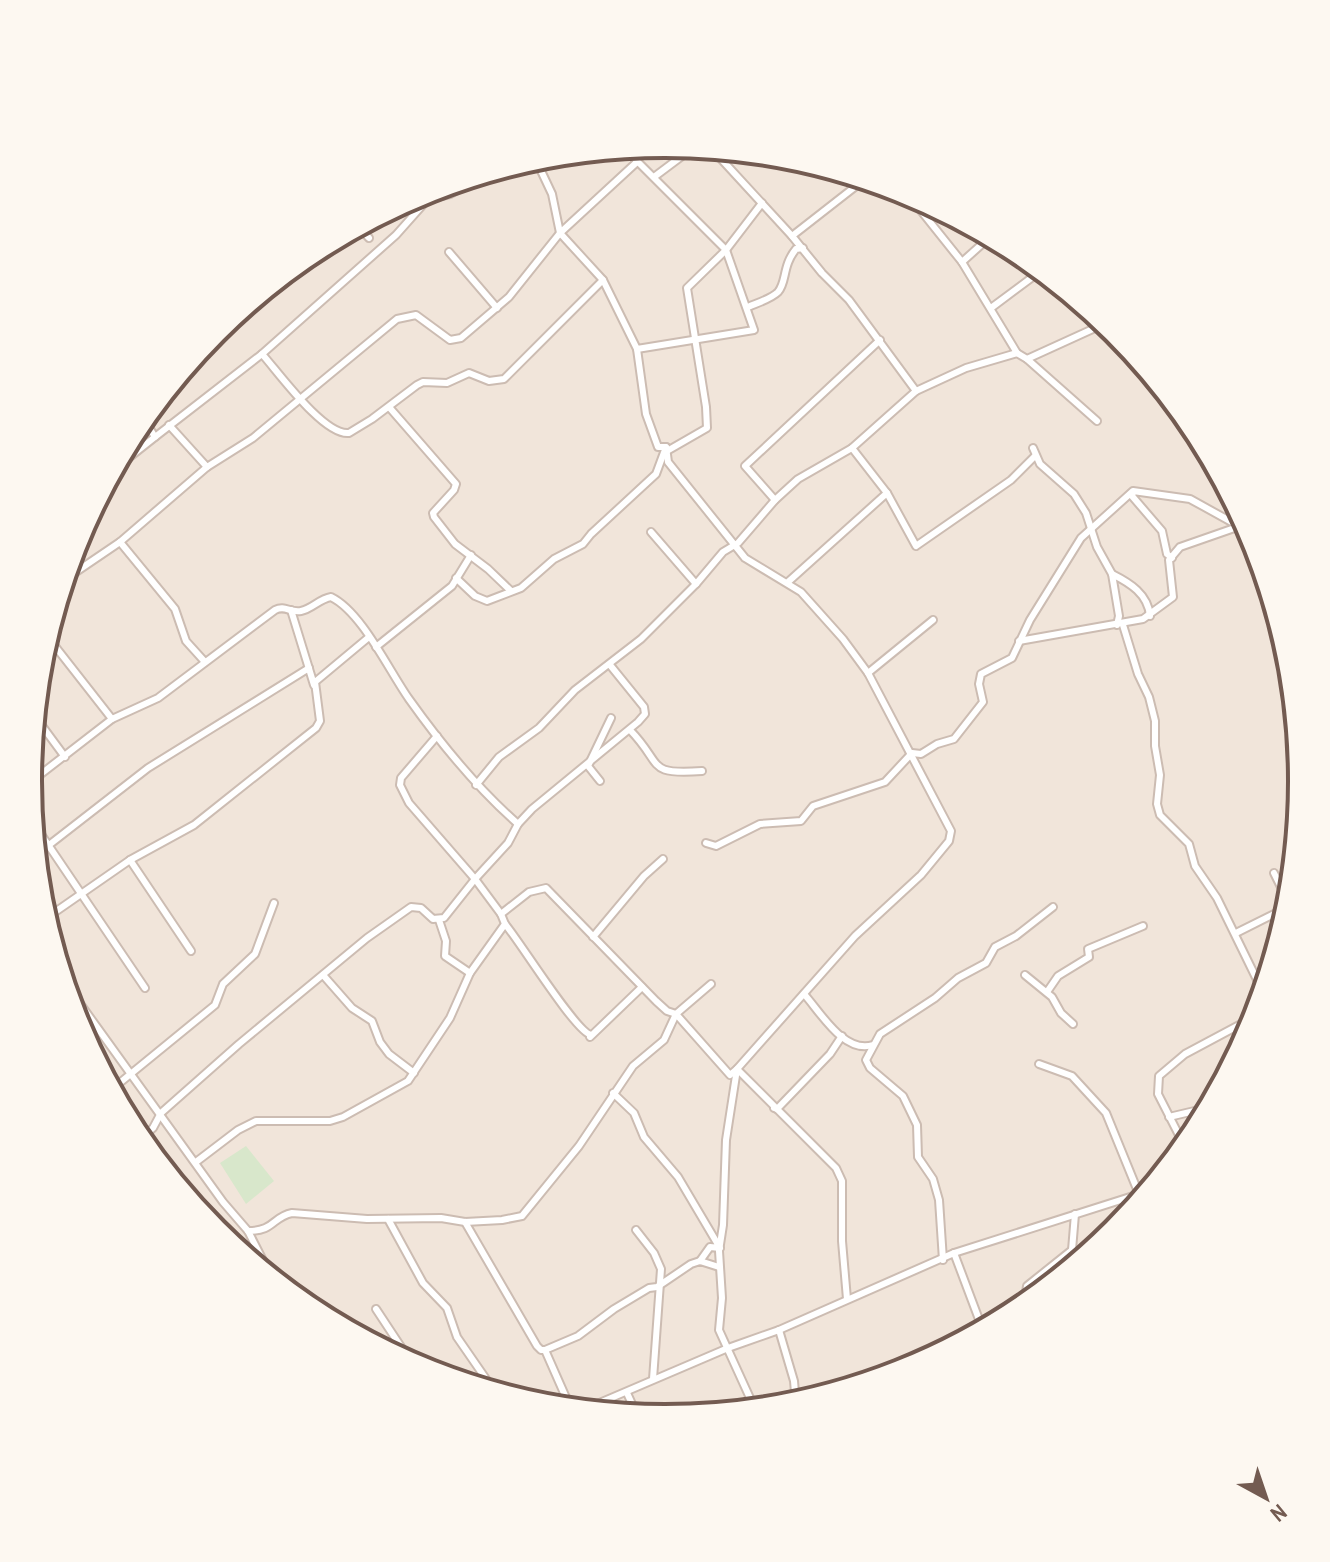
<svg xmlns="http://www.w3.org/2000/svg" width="1330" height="1562" font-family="'Archivo Narrow',sans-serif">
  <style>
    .residential { fill: #f1e5da }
    .pitch { fill: #d8e7cb }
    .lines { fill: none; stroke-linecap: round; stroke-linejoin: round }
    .minor-casing { stroke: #ccbcb2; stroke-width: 10 }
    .minor { stroke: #fff; stroke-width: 6 }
    .rim { fill: none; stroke: #735b51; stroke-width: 4 }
  </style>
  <rect width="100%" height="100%" fill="#faf4eb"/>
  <!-- residential -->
  <circle class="residential" cx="665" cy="781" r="635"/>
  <!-- pitch -->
  <path class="pitch" d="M246 1146 274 1181 246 1204 220 1163Z"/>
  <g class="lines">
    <defs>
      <g id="minor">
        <path d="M624 148 726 250 754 330 637 349"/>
        <path d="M712 149 792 236 822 273 849 300 916 391"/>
        <path d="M535 158 552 194 560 233 603 280 637 349 646 414 658 447H666L668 462 745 558 801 592 843 639 868 673 951 831 949 841 921 875 855 936 737 1069 726 1140 723 1225 719 1251 722 1298 719 1330 755 1409"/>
        <path d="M654 177 694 147"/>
        <path d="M906 192 962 262 1017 353"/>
        <path d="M358 226 369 238"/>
        <path d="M792 236 865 179"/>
        <path d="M449 252 497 308"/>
        <path d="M962 262 991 236"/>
        <path d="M748 307C757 303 771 299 778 292 787 282 782 266 796 249L803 248"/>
        <path d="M991 308 1042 270"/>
        <path d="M262 354C279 373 324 436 349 433L372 419 417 385 423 382 447 383 469 373 489 381 504 379 603 280"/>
        <path d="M1027 359 1097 421"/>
        <path d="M389 407 456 484 454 490 433 513 434 517 455 544 488 569 511 591"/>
        <path d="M169 425 207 467"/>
        <path d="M155 437 262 354 396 235 428 199 450 194 490 172"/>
        <path d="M852 448 887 493 916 546 1011 480 1035 456"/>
        <path d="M1033 448 1040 464 1074 494 1086 513 1097 547 1112 574 1119 616 1117 625"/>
        <path d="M112 471 155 437 143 418"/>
        <path d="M1133 492 1132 496 1162 531 1167 554 1172 558"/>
        <path d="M775 500 745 466 880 340"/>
        <path d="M651 532 696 584"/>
        <path d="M120 542 175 609 186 641 205 662"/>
        <path d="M1112 574C1130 583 1148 594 1150 616"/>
        <path d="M456 578 475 596 487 601 521 588 554 559 583 544 591 534 656 474 666 447 667 451 707 428 706 407 687 288 726 250 762 203"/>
        <path d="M64 580 120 542 207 467 253 438 397 319 416 315 450 340 461 338 509 297 560 233 637 162"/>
        <path d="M788 582 887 493"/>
        <path d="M291 610 314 685"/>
        <path d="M1123 625 1138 674 1149 697 1155 721V746L1160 775 1157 804 1160 815 1189 844 1195 866 1217 898 1263 992"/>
        <path d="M47 636 112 719"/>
        <path d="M1019 641 1143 619 1173 597 1169 560 1180 547 1246 524"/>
        <path d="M376 647 452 586 471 555"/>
        <path d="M868 673 933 620"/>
        <path d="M34 715 65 757"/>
        <path d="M630 730C664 765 645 775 702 771"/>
        <path d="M437 736 401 778 400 785 409 803 475 879 501 914"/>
        <path d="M600 781 588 766 611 718"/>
        <path d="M28 784 112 719 158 698 275 610C285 605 290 613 301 611 312 609 319 599 331 597 362 612 389 671 409 699 441 744 476 787 518 824"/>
        <path d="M476 785 499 757 539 728 575 690 641 639 696 584 723 552 738 543 775 500 798 479 852 448 916 391 966 368 1017 353 1027 359 1106 323"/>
        <path d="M32 821 145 988"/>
        <path d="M706 843 716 846 760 824 801 821 813 806 885 782 912 753 921 754 937 744 954 739 983 702 979 684 981 674 1012 658 1030 620 1081 538 1133 491 1190 499 1239 526 1254 540"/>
        <path d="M49 845 148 768 309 668"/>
        <path d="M130 860 191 951"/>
        <path d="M1274 873 1290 905"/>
        <path d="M45 919 130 860 194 825 316 728 320 721 315 682 369 637"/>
        <path d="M439 920 446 941 445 956 470 973"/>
        <path d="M505 924C521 943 575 1031 591 1035L590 1037 642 987"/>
        <path d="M1236 933 1290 906"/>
        <path d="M593 937 644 876 663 859"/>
        <path d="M323 975 352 1008 372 1021 380 1042 389 1054 414 1073"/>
        <path d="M1025 975 1052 997 1061 1013 1073 1024"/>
        <path d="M63 980 223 1202 248 1231 273 1280"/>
        <path d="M1047 992 1058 976 1089 957 1088 949 1143 926"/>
        <path d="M804 994C821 1013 844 1054 873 1045"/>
        <path d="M75 1019 85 1013"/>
        <path d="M1039 1064 1072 1076 1106 1113 1139 1194"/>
        <path d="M111 1090 215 1005 223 984 255 954 274 903"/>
        <path d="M613 1093 634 1113 644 1137 678 1177 720 1248 710 1247 700 1261"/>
        <path d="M774 1108 777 1109 830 1054 842 1036"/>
        <path d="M1169 1117 1207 1108"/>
        <path d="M139 1140 153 1128 161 1113 239 1044 367 938 411 907 421 908 433 919 444 918 475 879 508 843 518 824 532 809 638 722 645 714 644 707 610 665"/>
        <path d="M1185 1147 1158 1094 1159 1076 1185 1054 1256 1016"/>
        <path d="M196 1162 238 1130 256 1121H330L343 1117 408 1081 450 1018 470 973 505 924 501 914 529 892 546 888 656 1001 667 1011 676 1014 730 1075 737 1069 836 1168 842 1181V1241L847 1299"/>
        <path d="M388 1219 423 1283 447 1308 457 1337 495 1392"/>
        <path d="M465 1222 537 1346 541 1350H545L571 1409"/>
        <path d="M636 1230 654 1253 661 1269 653 1379"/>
        <path d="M248 1231C275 1231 272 1217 292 1213L367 1219 441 1218 465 1222 502 1220 522 1216 579 1146 633 1066 664 1040 676 1014 711 984"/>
        <path d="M1072 1250 1076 1264"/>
        <path d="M954 1253 983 1330"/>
        <path d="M943 1260 939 1200 933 1179 918 1157 917 1125 903 1096 870 1068 866 1060 880 1034 935 998 958 978 986 963 995 947 1016 936 1053 907"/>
        <path d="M1024 1306 1027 1286 1072 1250 1075 1214"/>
        <path d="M376 1309 407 1356 408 1362"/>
        <path d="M779 1330 794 1381 796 1404"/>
        <path d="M545 1350 578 1336 614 1309 649 1288 657 1287 691 1264 700 1261 719 1267"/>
        <path d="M627 1393 637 1415"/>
        <path d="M583 1410 728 1348 779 1330 954 1253 1149 1191"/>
      </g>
    </defs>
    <!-- minor casing -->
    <use href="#minor" class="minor-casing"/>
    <!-- minor -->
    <use href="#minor" class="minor"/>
  </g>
  <!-- crop -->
  <path d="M0 0H1330V1562H0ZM42 781a623 623 0 1 1 1246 0a623 623 0 1 1-1246 0Z" fill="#fdf8f1" fill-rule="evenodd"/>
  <path class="rim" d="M42 781a623 623 0 1 1 1246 0a623 623 0 1 1-1246 0Z"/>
  <!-- north arrow -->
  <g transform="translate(1266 1498) rotate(140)" stroke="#fdf8f1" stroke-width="6" paint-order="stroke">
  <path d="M0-6L14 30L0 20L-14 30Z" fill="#735b51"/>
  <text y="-12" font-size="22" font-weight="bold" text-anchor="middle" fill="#735b51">N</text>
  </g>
</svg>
